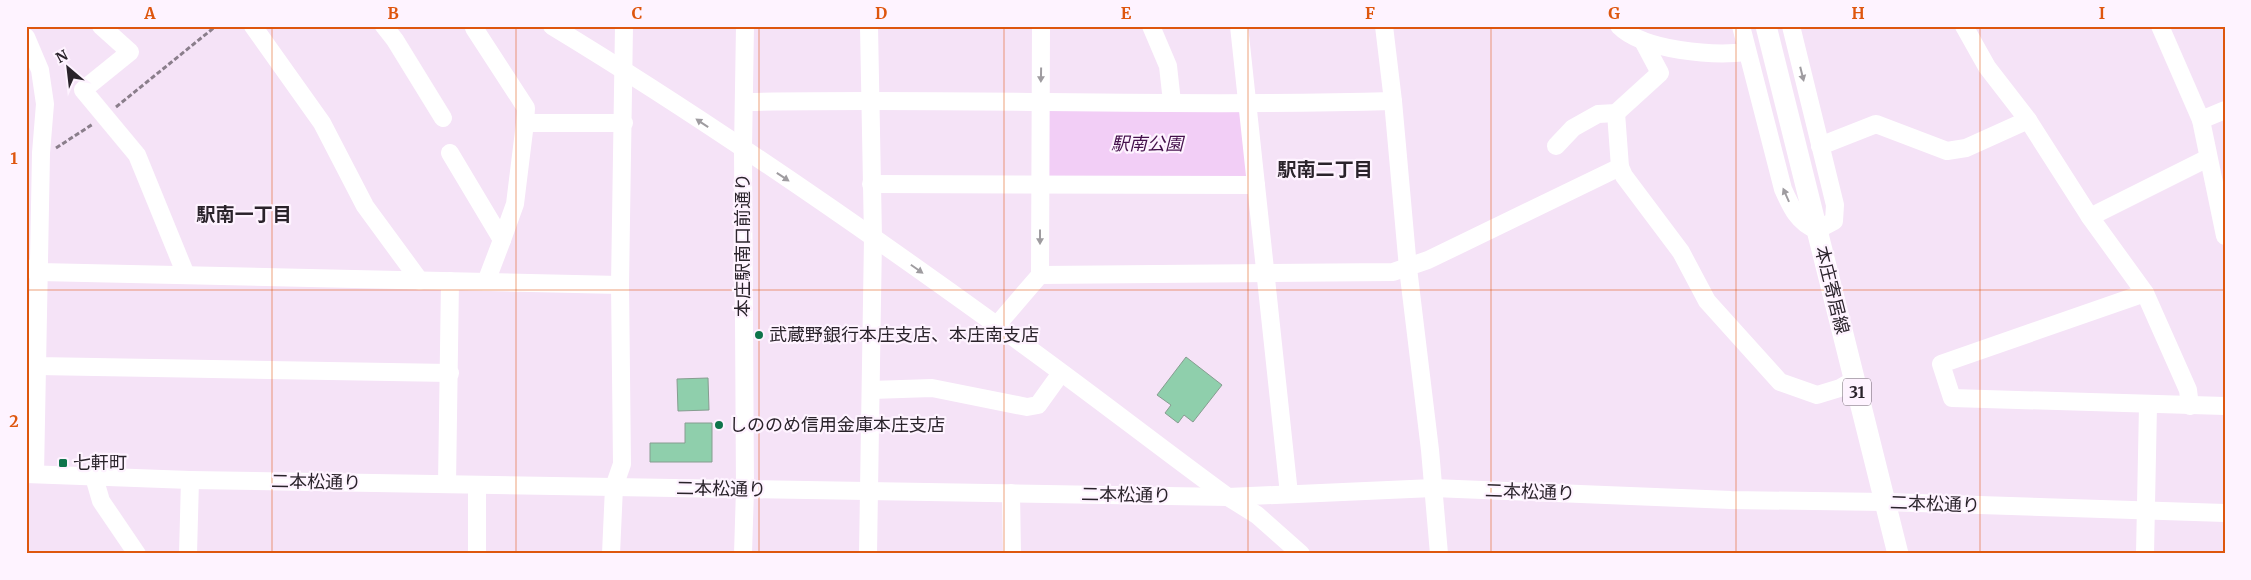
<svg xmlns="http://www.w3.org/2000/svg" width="2251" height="580" font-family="Merriweather,'Noto Sans JP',serif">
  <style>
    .green { fill: #f2cef6 }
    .building { fill: #8fcfac; stroke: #869d90 }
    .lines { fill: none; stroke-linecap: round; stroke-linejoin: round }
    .path { stroke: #8a7e8b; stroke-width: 3; stroke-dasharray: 5 2.5; stroke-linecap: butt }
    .minor { stroke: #fff; stroke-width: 18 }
    .major { stroke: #fff; stroke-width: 21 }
    .oneway { fill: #9f9ca0 }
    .grid { fill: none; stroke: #de560e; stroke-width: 1; stroke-opacity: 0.55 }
    .poi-dot { fill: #0e744b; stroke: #fef3ff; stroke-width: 2 }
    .labels { text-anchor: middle; stroke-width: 4.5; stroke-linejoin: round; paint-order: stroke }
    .shield { fill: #fef3ff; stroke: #6a616b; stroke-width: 1 }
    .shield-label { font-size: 16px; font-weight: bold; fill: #2a232b }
    .park-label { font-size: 18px; font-style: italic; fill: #44104b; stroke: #fef3ff }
    .street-label { font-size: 18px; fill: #2a232b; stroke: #fef3ff }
    .poi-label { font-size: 18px; fill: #2a232b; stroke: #fef3ff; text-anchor: start }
    .neighbourhood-label { font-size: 19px; font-weight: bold; fill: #2a232b; stroke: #fef3ff }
    .neatline { fill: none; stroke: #de560e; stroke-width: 2 }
    .grid-label { font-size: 16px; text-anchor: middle; font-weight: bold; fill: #de560e }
  </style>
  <rect width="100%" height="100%" fill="#f5e3f7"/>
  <!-- green -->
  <path class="green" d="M1051 109 1242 110 1251 176 1243 180 1047 177V112Z"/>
  <!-- building -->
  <g class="building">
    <path d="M1186 357 1222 385 1193 422 1184 415 1178 423 1165 413 1171 405 1157 395Z"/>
    <path d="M708 378 709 410 678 411 677 379Z"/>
    <path d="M685 423H712V462H650V443H685Z"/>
  </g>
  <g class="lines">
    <!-- path -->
    <g class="path">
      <path d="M116 107 216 26"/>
      <path d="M56 148 93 124"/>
    </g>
    <!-- minor -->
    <g class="minor">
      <path d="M101 26 130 52 83 90 137 155 186 275"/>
      <path d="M253 26 322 123 365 206 420 281"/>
      <path d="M384 26 395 40 443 118"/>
      <path d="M552 26C704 118 851 220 995 324 1074 380 1150 440 1228 497L1257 515 1301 554"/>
      <path d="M1151 26 1168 66 1172 102"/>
      <path d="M1239 26 1289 494"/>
      <path d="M1384 26 1393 101 1408 268 1430 450 1439 554"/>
      <path d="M1619 26C1644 51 1713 56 1747 52"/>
      <path d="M1741 26 1783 189C1791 207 1798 223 1817 230L1834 221 1835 205 1791 26"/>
      <path d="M1964 26 1987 67 2028 120 2090 217 2145 293 2188 390 2190 406"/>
      <path d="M2160 26 2201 120 2225 236"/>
      <path d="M474 28 526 108 525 123"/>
      <path d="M26 37 40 70 45 104 41 153 35 474"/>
      <path d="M745 102C961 98 1177 107 1393 101"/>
      <path d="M1616 113 1620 167 1624 176 1681 252 1707 301 1780 382 1817 395 1840 388 1854 380"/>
      <path d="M2201 120 2225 110"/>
      <path d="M1556 146 1573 128 1598 114 1616 113 1660 73 1643 41"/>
      <path d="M1820 146 1876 124 1947 151 1966 148 2028 120"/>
      <path d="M450 153 502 240 486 282"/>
      <path d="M871 184 1256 185"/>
      <path d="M2090 217 2208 158"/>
      <path d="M502 240 515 204 525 123H624"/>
      <path d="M26 268 39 272 620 285"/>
      <path d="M1040 275 1393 272 1428 260 1620 167"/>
      <path d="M2145 293 1941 364 1952 398 2225 406"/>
      <path d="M997 325 1040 275 1041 26"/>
      <path d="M26 364 37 366 450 373"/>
      <path d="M871 390 932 388 1027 407 1038 405 1061 373"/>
      <path d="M26 474 190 480 1228 497 1433 488 1731 500 1886 502 2225 513"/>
      <path d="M94 477 101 501 137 554"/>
      <path d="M447 484 450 281"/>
      <path d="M1011 493 1012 554"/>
      <path d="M188 554 190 480"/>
      <path d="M477 554V485"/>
      <path d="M611 554 614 487 622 464 620 285 624 26"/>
      <path d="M743 554 745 489 743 150 745 26"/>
      <path d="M868 554 873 238 869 26"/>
      <path d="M2145 554 2148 405"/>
    </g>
    <!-- major -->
    <path class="major" d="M1766 26 1898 554"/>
  </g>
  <!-- one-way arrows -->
  <defs><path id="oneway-solid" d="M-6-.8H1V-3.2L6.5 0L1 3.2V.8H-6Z" transform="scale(1.25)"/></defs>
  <g class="oneway">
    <use href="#oneway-solid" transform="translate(1802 74) rotate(76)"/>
    <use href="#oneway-solid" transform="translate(1041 75) rotate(91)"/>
    <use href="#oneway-solid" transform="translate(702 123) rotate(-146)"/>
    <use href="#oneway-solid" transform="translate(783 177) rotate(34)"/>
    <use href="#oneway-solid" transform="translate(1786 195) rotate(-114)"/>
    <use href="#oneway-solid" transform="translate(1040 237) rotate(90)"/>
    <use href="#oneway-solid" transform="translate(917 269) rotate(35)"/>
  </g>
  <!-- grid -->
  <path class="grid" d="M272 26V554M516 26V554M759 26V554M1004 26V554M1248 26V554M1491 26V554M1736 26V554M1980 26V554M26 290H2225"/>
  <!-- markers -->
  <g class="poi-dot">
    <circle cx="759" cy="335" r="5"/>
    <circle cx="719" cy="425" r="5"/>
    <rect x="58" y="458" width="10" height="10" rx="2.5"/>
  </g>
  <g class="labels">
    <!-- shield labels -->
    <rect class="shield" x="1843" y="378.5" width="28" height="27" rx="4"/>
    <g class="shield-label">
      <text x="1857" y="398">31</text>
    </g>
    <!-- park labels -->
    <g class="park-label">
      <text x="1147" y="150">駅南公園</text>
    </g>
    <!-- street labels -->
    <g class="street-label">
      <text transform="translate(743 245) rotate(-90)" y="6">本庄駅南口前通り</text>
      <text transform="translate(1832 290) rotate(76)" y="6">本庄寄居線</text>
      <text transform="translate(316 482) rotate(1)" y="6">二本松通り</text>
      <text transform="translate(721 489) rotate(1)" y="6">二本松通り</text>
      <text transform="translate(1530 492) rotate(2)" y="6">二本松通り</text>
      <text transform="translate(1126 495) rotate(1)" y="6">二本松通り</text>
      <text transform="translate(1935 504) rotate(2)" y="6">二本松通り</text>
    </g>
    <!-- poi labels -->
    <g class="poi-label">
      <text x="769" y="341">武蔵野銀行本庄支店、本庄南支店</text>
      <text x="729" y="431">しののめ信用金庫本庄支店</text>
      <text x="73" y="469">七軒町</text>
    </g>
    <!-- neighbourhood labels -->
    <g class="neighbourhood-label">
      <text x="1325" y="176">駅南二丁目</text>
      <text x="244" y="221">駅南一丁目</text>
    </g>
  </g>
  <!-- border -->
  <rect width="2251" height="580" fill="none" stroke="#fef3ff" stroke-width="55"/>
  <!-- north arrow -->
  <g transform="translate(68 68) rotate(332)" stroke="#fef3ff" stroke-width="4" paint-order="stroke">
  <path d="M0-4L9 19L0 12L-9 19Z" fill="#2a232b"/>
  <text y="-8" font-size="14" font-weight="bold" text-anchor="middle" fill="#2a232b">N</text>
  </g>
  <rect x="28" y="28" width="2196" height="524" class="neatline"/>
  <g class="grid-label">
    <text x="150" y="19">A</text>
    <text x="393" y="19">B</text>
    <text x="637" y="19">C</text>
    <text x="881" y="19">D</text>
    <text x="1126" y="19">E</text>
    <text x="1370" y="19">F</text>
    <text x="1614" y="19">G</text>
    <text x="1858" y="19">H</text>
    <text x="2102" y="19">I</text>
    <text x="14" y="164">1</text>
    <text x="14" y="427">2</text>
  </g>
</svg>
